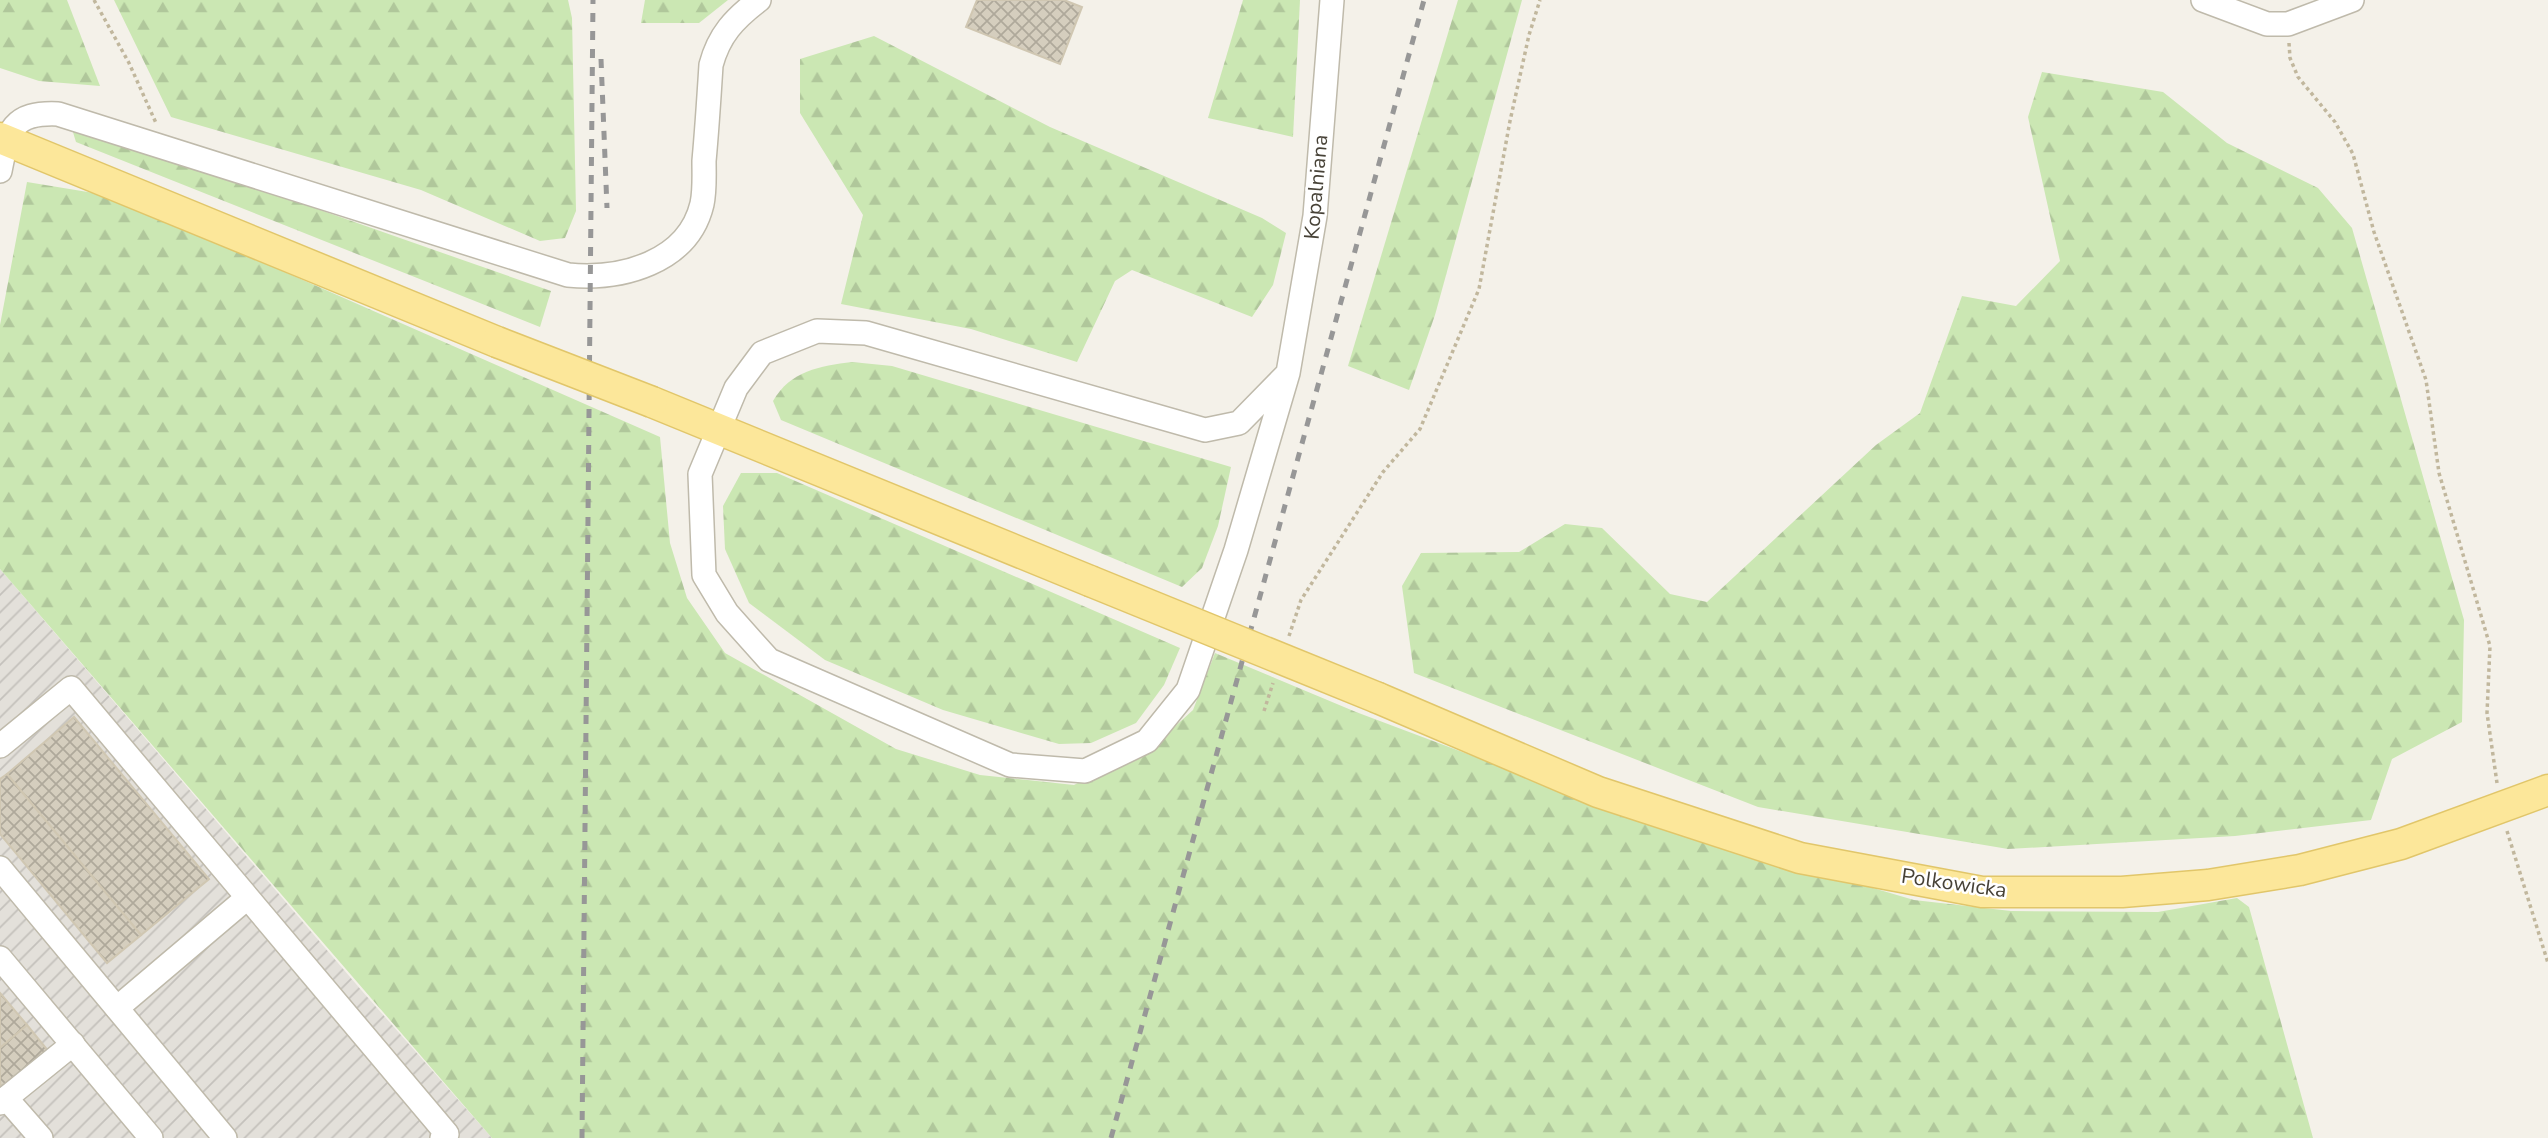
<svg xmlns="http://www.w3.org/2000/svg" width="2548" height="1138" font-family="'Nunito Sans',sans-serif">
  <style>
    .industrial { fill: url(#industrial-furrows) }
    .forest { fill: url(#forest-firs) }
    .building { fill: url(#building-cross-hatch); stroke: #d0c7b2; stroke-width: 2 }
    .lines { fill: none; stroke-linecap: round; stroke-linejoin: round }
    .minor-casing { stroke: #bfbaab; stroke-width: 26 }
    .major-casing { stroke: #e1c66a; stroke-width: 33 }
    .path { stroke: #c1b79d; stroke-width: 3.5; stroke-dasharray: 3.5 3.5; stroke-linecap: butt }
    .minor { stroke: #fff; stroke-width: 23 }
    .major { stroke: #fce79a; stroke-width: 30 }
    .rail { stroke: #979797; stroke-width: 5; stroke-dasharray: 9 9; stroke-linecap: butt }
    .major-bridge-casing { stroke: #e1c66a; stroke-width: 33; stroke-linecap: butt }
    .major-bridge { stroke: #fce79a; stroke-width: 30 }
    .labels { text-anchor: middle; stroke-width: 5; stroke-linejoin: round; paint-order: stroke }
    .street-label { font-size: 21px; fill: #474237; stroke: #fff }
  </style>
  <defs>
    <pattern id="industrial-furrows" width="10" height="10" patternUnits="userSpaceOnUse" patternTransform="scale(1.75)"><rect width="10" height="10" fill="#e3e0da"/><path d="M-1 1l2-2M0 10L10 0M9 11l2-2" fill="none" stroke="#c4c1bc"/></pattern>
    <pattern id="forest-firs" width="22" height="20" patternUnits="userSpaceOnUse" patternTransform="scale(1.75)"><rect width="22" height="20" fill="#cbe7b3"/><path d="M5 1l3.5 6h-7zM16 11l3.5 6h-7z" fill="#b0c79b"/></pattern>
    <pattern id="building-cross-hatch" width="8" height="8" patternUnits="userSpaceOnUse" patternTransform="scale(1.75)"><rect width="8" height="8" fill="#d5cebe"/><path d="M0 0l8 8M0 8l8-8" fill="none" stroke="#afa99b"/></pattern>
  </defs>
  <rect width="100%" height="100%" fill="#f4f1e9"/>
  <!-- industrial -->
  <path class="industrial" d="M0 569 362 991 492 1138H0Z"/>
  <!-- forest -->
  <g class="forest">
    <path d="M0 0H67L100 86 39 81 0 68Z"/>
    <path d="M114 0H568L572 18 576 211 565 238 540 241 421 190 171 117Z"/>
    <path d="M645 0H728L699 23H641Z"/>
    <path d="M1243 0H1300L1293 137 1208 118Z"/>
    <path d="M1458 0H1522L1435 315 1409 390 1348 366Z"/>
    <path d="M874 36 1050 127 1262 218 1286 233 1273 285 1252 317 1132 270 1115 281 1077 362 971 329 841 304 863 215 800 113V59Z"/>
    <path d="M2042 72 2163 92 2227 143 2318 188 2352 228 2464 620 2462 722 2392 759 2371 820 2235 836 2008 849 1758 807 1414 673 1402 586 1421 553 1519 552 1565 524 1602 528 1670 594 1707 602 1876 445 1920 413 1962 296 2016 306 2060 261 2028 117Z"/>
    <path d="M72 129 172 158 551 291 540 327 76 142Z"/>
    <path d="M27 182 112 196 660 437 670 543 687 598 725 653 896 749 980 775 1074 785 1159 741 1193 710 1215 653 1356 712 1526 776 1739 849 1914 900 2011 911 2158 912 2237 898 2249 907 2313 1138H492L0 569V325Z"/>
    <path d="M852 362 892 366 1231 467 1218 526 1202 568 1182 587 781 420 773 401C790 371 820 366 852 362Z"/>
    <path d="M741 473H777L1180 648 1164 685 1136 723 1091 743 1059 744 943 710 825 660 749 603 725 549 723 506Z"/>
  </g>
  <!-- building -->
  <g class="building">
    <path d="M977 0H1064L1082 7 1060 64 966 27Z"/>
    <path d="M74 717 209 879 141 935 7 774Z"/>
    <path d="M7 774 141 935 107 963 0 834V779Z"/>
    <path d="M0 993 27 1025 0 1048Z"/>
    <path d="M27 1025 50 1053 11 1085H0V1048Z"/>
  </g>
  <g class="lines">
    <defs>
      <g id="minor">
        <path d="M2203 0 2267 24H2288L2352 0"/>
        <path d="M0 171C8 130 12 112 58 114L568 275C621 280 688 263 702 204 705 190 704 175 704 161 707 129 709 97 711 65 719 35 734 19 759 0"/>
        <path d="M1288 373 1239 423 1205 430 866 333 817 331 762 353 736 388 700 474 704 575 727 613 769 660 1010 765 1085 771 1147 741 1188 690 1236 550 1288 373 1315 216 1332 0"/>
        <path d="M0 746 71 688 447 1134 442 1138"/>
        <path d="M0 868 225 1138"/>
        <path d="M0 958 151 1138"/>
        <path d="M117 1008 247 898"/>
        <path d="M6 1098 41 1138"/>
        <path d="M0 1103 73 1044"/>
      </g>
      <g id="major">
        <path d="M0 138 497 342"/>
        <path d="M652 402 1090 581"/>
        <path d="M1378 698 1598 792 1800 858 1982 892H2122L2208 885 2300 870 2401 844 2548 790"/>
      </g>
    </defs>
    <!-- minor casing -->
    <use href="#minor" class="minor-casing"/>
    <!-- major casing -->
    <use href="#major" class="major-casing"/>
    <!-- path -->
    <g class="path">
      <path d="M94 0 129 63 156 123"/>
      <path d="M2289 43 2290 58 2298 77 2335 122 2353 154 2374 232 2426 380 2439 473 2490 646 2487 713 2497 783"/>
      <path d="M1289 636 1301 600 1383 472 1420 429 1479 289 1510 121 1529 35 1540 0"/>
      <path d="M1264 711 1273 683"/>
      <path d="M2507 831 2548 963"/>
    </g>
    <!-- minor -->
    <use href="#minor" class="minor"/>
    <!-- major -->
    <use href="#major" class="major"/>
    <!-- rail -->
    <g class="rail">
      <path d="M601 59 607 208"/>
      <path d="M582 1138 593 0"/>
      <path d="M1111 1138 1424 0"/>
    </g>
    <defs>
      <g id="major-bridge">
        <path d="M497 342 652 402"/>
        <path d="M1090 581 1378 698"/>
      </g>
    </defs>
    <!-- major-bridge casing -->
    <use href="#major-bridge" class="major-bridge-casing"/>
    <!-- major-bridge -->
    <use href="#major-bridge" class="major-bridge"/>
  </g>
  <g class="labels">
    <!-- street labels -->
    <g class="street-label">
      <text transform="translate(1316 187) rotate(-85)" y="7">Kopalniana</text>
      <text transform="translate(1954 883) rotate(8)" y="7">Polkowicka</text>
    </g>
  </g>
</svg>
